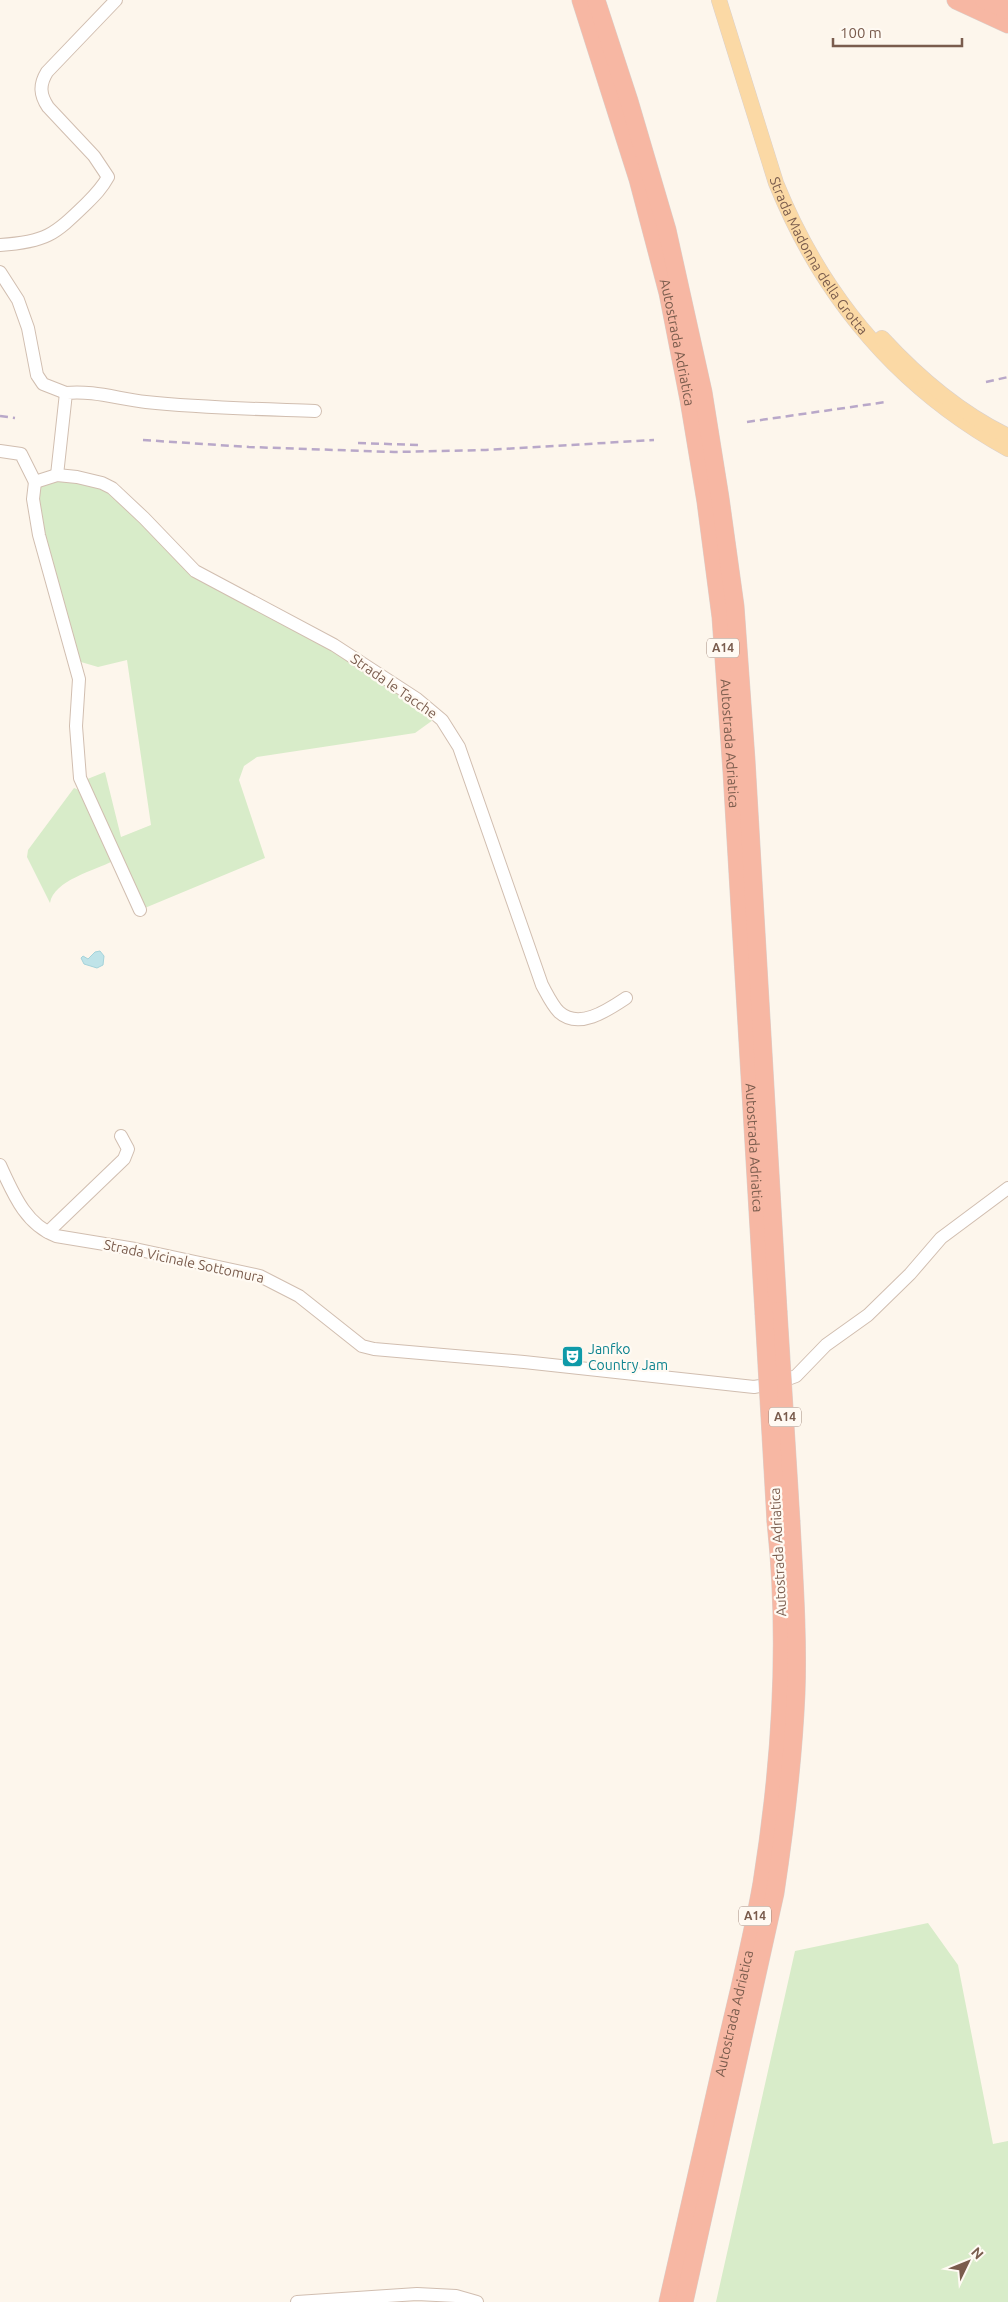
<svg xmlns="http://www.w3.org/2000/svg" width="1008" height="2302" font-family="Ubuntu,sans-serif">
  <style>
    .green { fill: #d8ecc9 }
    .water { fill: #bfe3e8; stroke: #a5d3da }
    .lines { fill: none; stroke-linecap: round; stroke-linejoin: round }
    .minor-casing { stroke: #d1beb0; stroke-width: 14 }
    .major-casing { stroke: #dad1cd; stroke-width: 16 }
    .highway-casing { stroke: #dad1cd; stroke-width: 19 }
    .minor { stroke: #fff; stroke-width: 12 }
    .major { stroke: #fbd9a5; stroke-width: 15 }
    .highway { stroke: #f7b7a3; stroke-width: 18 }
    .rail { stroke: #b9a8c9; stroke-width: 2.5; stroke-dasharray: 8 5; stroke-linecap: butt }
    .highway-bridge-casing { stroke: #dad1cd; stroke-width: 19; stroke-linecap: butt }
    .highway-bridge { stroke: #f7b7a3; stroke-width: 18 }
    .labels { text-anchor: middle; stroke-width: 4.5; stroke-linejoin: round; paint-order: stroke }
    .shield { fill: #fffaf3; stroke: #a28b7f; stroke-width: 1 }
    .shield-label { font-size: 12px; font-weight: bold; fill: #7a5c4d }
    .street-label { font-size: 14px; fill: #7a5c4d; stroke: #fffaf3 }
    .culture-label { font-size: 14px; fill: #0d838f; stroke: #fffaf3; text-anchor: start }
  </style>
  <rect width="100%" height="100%" fill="#fdf6ec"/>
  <!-- green -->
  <g class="green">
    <path d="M46 477 102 483 195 571 334 645 433 720 415 733 257 757 244 766 239 780 265 858 140 910 85 780 105 772 121 837 151 825 127 660 98 667 81 662 47 555 37 491Z"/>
    <path d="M74 788 79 790 113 861C94 871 54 880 50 903L27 857 28 850Z"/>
    <path d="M928 1923 958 1965 993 2144 1008 2141V2302H716L795 1951Z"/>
  </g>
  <!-- water -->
  <path class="water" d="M100 951 104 956 103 965 97 968 84 964 81 958 83 956 88 959 95 952Z"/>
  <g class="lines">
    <defs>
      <g id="minor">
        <path d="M0 245C46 242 54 235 86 204 95 195 102 188 108 177L94 156 48 107C40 95 39 85 47 72L116 0"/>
        <path d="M0 272 18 300 28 328 37 375 43 384 66 393"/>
        <path d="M0 451 21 454 35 482"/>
        <path d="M57 475 66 393C92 390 119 399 146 402 202 408 259 409 315 411"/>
        <path d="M35 482 57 475 77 477 102 483 112 488 144 518 195 571 334 645 417 699 442 720 459 747 542 985C547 994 552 1005 559 1012 579 1030 608 1010 626 998"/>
        <path d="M35 482 33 499 39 535 79 679 76 726 80 778 140 910"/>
        <path d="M0 1165C13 1193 25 1224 56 1236L135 1249 260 1276 299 1296 362 1346 374 1349 524 1362 754 1387 777 1383 796 1376 826 1345 868 1315 910 1274 941 1238 1008 1188"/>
        <path d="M48 1232 124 1159 128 1149 121 1136"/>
        <path d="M297 2302 417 2294 456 2296 477 2302"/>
      </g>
      <g id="major">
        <path id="s1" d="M719 0 776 183C823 299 898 388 1008 449"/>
        <path d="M882 338C918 377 960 413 1008 436"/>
      </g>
      <g id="highway">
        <path id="s2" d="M581 0 638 179 668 293 689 400 706 502 721 617 732 772 764 1313"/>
        <path d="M596 0 629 101 667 230 703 392 720 498 735 606 746 760 778 1311"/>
        <path d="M956 0 1008 24"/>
        <path d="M984 0 1008 10"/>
        <path id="s3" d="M668 2302C688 2214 708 2126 728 2038 740 1987 753 1935 762 1883 781 1764 789 1642 776 1522"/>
        <path d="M684 2302 775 1893C785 1827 793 1760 796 1693 798 1636 794 1579 791 1522"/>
      </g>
    </defs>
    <!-- minor casing -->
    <use href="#minor" class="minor-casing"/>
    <!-- major casing -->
    <use href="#major" class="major-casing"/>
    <!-- highway casing -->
    <use href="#highway" class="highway-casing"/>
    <!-- minor -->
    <use href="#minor" class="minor"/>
    <!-- major -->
    <use href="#major" class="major"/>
    <!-- highway -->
    <use href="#highway" class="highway"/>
    <!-- rail -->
    <g class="rail">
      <path d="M986 382 1008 377"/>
      <path d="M0 416 15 418"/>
      <path d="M747 422 886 402"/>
      <path d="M143 440 249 447 394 452 486 450 654 440"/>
      <path d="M358 443 418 445"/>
    </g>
    <defs>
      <g id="highway-bridge">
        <path d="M778 1311 791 1522"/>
        <path d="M764 1313 776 1522"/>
      </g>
    </defs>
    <!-- highway-bridge casing -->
    <use href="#highway-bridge" class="highway-bridge-casing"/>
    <!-- highway-bridge -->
    <use href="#highway-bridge" class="highway-bridge"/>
  </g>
  <!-- icons -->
  <defs>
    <symbol id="theatre-square" viewBox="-11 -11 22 22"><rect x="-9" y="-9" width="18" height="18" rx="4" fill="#0f9aa8" stroke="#fffaf3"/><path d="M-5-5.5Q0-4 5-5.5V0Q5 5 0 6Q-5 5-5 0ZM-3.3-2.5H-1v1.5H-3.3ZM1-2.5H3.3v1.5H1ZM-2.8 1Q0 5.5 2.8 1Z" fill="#fff"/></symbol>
  </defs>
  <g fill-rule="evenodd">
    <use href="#theatre-square" x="560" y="1344" width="25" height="25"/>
  </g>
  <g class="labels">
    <!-- shield labels -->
    <g class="shield">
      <rect x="707" y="638.5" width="32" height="19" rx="4"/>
      <rect x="769" y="1407.5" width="32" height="19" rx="4"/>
      <rect x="739" y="1906.5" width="32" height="19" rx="4"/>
    </g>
    <g class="shield-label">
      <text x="723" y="652">A14</text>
      <text x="785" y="1421">A14</text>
      <text x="755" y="1920">A14</text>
    </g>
    <!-- street labels -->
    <g class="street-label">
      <text dy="5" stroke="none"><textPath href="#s1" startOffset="276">Strada Madonna della Grotta</textPath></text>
      <text dy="5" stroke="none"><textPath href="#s2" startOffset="356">Autostrada Adriatica</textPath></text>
      <text transform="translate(394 686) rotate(35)" y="5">Strada le Tacche</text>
      <text dy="5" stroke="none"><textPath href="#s2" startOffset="761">Autostrada Adriatica</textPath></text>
      <text dy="5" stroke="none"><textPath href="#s2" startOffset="1166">Autostrada Adriatica</textPath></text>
      <text transform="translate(184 1261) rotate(12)" y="5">Strada Vicinale Sottomura</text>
      <text transform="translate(778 1552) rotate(-93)" y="5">Autostrada Adriatica</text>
      <text dy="5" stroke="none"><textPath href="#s3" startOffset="296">Autostrada Adriatica</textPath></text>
    </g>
    <!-- culture labels -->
    <g class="culture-label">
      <text x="588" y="1354">Janfko<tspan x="588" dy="16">Country Jam</tspan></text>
    </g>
  </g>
  <!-- north arrow -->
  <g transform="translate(968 2262) rotate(47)" stroke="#fffaf3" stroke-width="4" paint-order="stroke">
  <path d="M0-4L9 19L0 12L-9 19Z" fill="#7a5c4d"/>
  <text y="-8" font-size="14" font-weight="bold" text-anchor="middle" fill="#7a5c4d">N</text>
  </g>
  <!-- scale -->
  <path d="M833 38v8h129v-8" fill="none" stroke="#7a5c4d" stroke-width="2.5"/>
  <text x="840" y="38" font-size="15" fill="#7a5c4d" stroke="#fffaf3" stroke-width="4" paint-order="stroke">100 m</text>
</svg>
